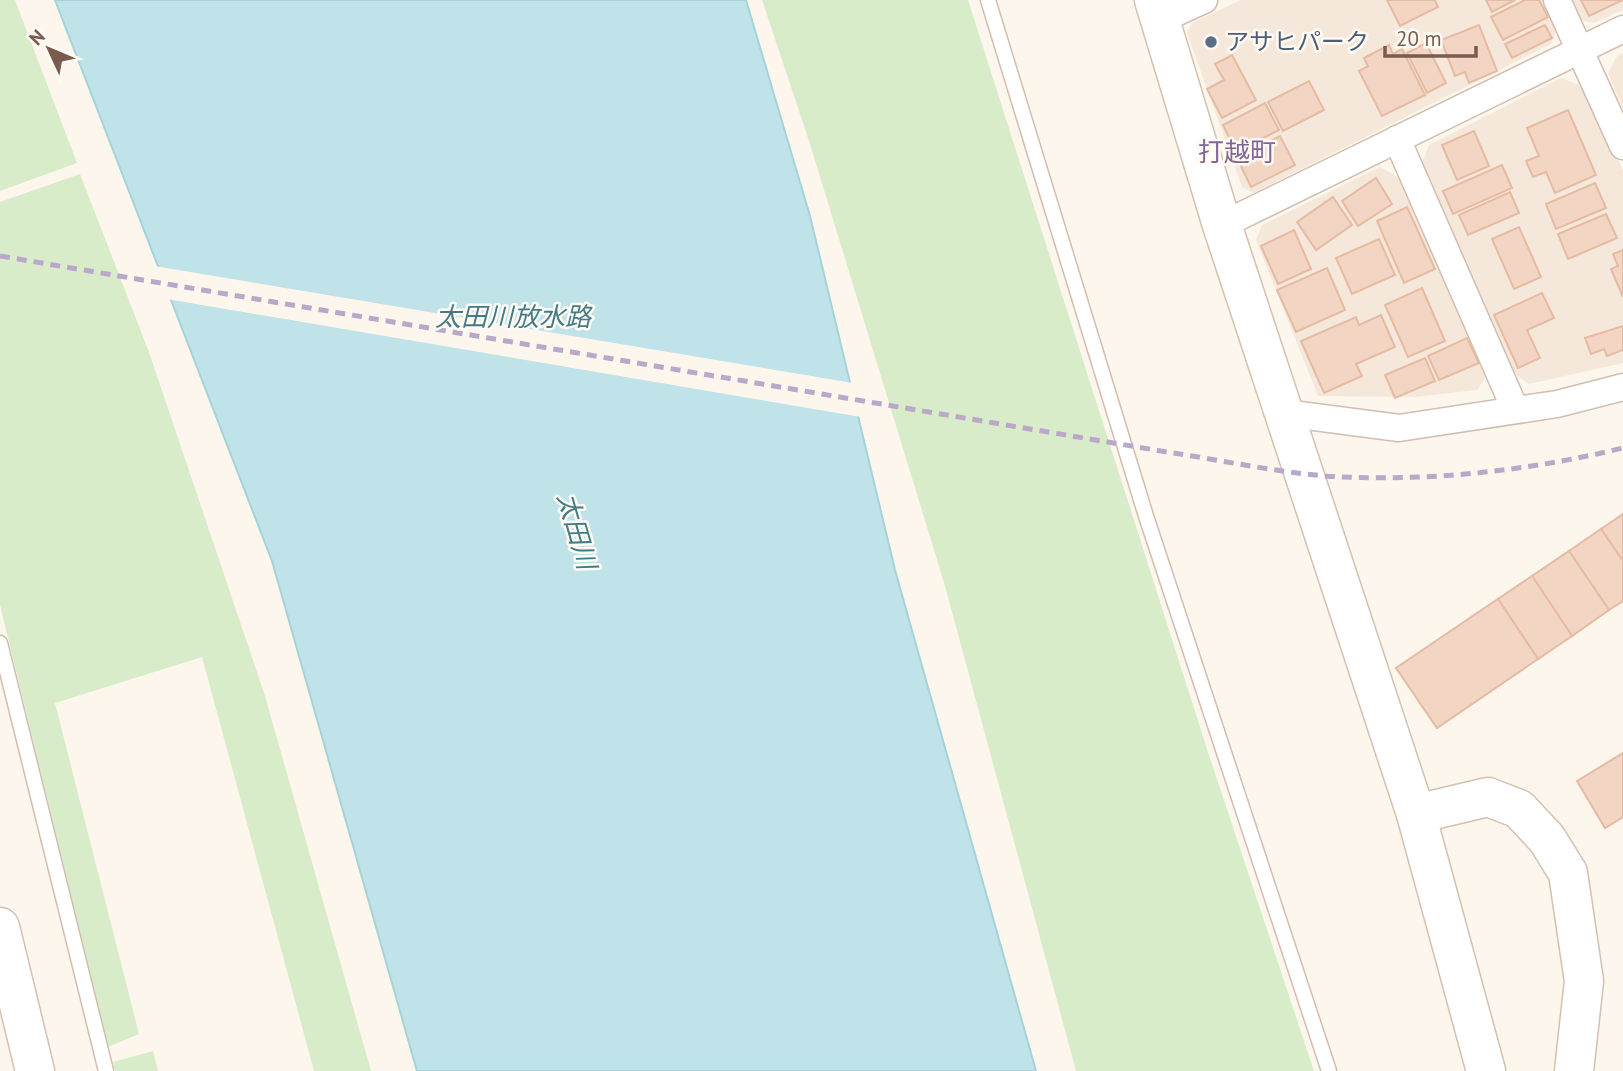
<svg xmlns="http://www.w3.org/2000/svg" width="1623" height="1071" font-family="'PT Sans','Noto Sans JP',sans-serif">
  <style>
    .residential { fill: #f5e8da }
    .green { fill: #d8ecc9 }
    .water { fill: #bfe3e8; stroke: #a5d3da; stroke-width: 2 }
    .pier { fill: #fdf6ec }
    .building { fill: #f3d5c3; stroke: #e6bba3; stroke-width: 2 }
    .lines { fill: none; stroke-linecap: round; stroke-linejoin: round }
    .lane-casing { stroke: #d1beb0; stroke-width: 17 }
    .street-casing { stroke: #d1beb0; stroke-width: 29 }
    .secondary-casing { stroke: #d6c0b0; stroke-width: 41 }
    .lane { stroke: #fff; stroke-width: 14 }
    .street { stroke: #fff; stroke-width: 26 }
    .secondary { stroke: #fff; stroke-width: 38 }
    .rail { stroke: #b9a8c9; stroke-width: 5; stroke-dasharray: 10 7; stroke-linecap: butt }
    .service-dot { fill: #5c6f8a; stroke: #fffaf3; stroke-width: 2.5 }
    .labels { text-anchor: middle; stroke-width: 5; stroke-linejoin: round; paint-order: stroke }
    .service-label { font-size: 24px; fill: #4e5e75; stroke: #fffaf3; text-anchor: start }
    .neighbourhood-label { font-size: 26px; fill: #846695; stroke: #fffaf3 }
    .water-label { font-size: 26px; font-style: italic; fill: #437c86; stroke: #fffaf3 }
  </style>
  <rect width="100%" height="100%" fill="#fdf6ec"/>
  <!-- residential -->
  <g class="residential">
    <path d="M1241 0H1544L1557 29 1551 44 1254 193 1242 187 1187 33 1192 23Z"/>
    <path d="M1572 0H1623V10L1594 23 1581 20Z"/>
    <path d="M1623 53V108L1608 73 1617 56Z"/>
    <path d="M1561 78 1584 87 1623 170V363L1529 384 1511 371 1421 165 1429 145Z"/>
    <path d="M1380 167 1400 178 1487 375 1477 390 1415 397 1318 396 1256 240 1262 225Z"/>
  </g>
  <!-- green -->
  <g class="green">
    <path d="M0 0H15L77 163 0 191Z"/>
    <path d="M762 0H968L1207 749 1314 1071H1076L945 586 810 144Z"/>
    <path d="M80 174 149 352 265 696 371 1071H314L202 657 55 703 139 1034 108 1047 0 605V202Z"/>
    <path d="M153 1051 158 1071H115L113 1062Z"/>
  </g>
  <!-- water -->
  <path class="water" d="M55 0H746L810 216 895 570 1036 1071H417L272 561Z"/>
  <!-- pier -->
  <path class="pier" d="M154 266 853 383 861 417 167 299Z"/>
  <!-- building -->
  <g class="building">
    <path d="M1387 0H1435L1438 7 1400 26Z"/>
    <path d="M1486 0H1515L1492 12Z"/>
    <path d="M1525 0H1539L1548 17 1503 40 1491 17Z"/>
    <path d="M1581 0H1623L1589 16Z"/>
    <path d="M1479 25 1497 71 1469 83 1465 72 1455 76 1441 40Z"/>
    <path d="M1545 25 1552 38 1512 58 1505 44Z"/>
    <path d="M1426 43 1446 83 1427 93 1407 53Z"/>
    <path d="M1389 45 1393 54 1402 49 1425 95 1382 116 1359 71 1368 66 1364 58Z"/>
    <path d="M1232 55 1256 100 1222 118 1207 89 1224 80 1215 64Z"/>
    <path d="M1309 81 1324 110 1283 131 1268 102Z"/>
    <path d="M1265 103 1279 130 1236 152 1223 125Z"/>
    <path d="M1568 110 1596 175 1555 193 1546 172 1533 177 1526 161 1539 156 1527 128Z"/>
    <path d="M1474 131 1489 166 1457 180 1442 145Z"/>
    <path d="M1280 136 1295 165 1251 187 1237 158Z"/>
    <path d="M1502 165 1512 188 1453 214 1443 191Z"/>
    <path d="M1376 178 1392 204 1358 226 1342 201Z"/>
    <path d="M1595 183 1606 208 1556 229 1546 204Z"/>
    <path d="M1510 192 1519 213 1468 235 1459 215Z"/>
    <path d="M1333 197 1352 225 1316 250 1297 222Z"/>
    <path d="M1407 207 1435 269 1404 283 1377 221Z"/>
    <path d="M1606 214 1617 238 1568 259 1558 234Z"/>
    <path d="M1519 227 1541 277 1514 289 1492 239Z"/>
    <path d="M1294 230 1311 269 1278 284 1261 246Z"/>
    <path d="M1379 239 1395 275 1352 294 1336 258Z"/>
    <path d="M1623 250V297L1611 269 1618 266 1613 254Z"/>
    <path d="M1327 268 1345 310 1296 332 1277 290Z"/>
    <path d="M1422 288 1445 341 1408 357 1385 305Z"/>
    <path d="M1542 293 1554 318 1527 330 1540 358 1518 368 1494 315Z"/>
    <path d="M1381 315 1395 347 1356 364 1362 376 1324 393 1301 341 1356 317 1359 325Z"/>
    <path d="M1623 326V350L1607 356 1604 349 1591 354 1585 338Z"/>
    <path d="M1467 338 1479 363 1439 380 1428 356Z"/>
    <path d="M1425 358 1435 381 1395 398 1385 375Z"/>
    <path d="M1623 514V561L1601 529Z"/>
    <path d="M1601 529 1623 561V601L1609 610 1569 551Z"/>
    <path d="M1569 551 1609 610 1572 636 1532 576Z"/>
    <path d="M1532 576 1572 636 1538 659 1498 599Z"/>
    <path d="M1498 599 1538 659 1437 728 1396 668Z"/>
    <path d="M1623 753V817L1605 828 1577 781Z"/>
  </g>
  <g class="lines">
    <defs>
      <g id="lane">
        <path d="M988 0 1146 516 1329 1071"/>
        <path d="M0 643 106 1071"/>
      </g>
      <g id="street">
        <path d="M1557 0 1623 146"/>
        <path d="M1160 20 1204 0"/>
        <path d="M1397 139 1515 409"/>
        <path d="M1222 225 1623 29"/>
        <path d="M1284 413 1399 428 1557 404 1623 387"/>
      </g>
      <g id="secondary">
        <path d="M1154 0 1222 225 1416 814 1486 1071"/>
        <path d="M1416 814 1488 797 1519 809 1547 839 1568 873 1584 981 1574 1071"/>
        <path d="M0 927 35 1071"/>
      </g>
    </defs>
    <!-- lane casing -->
    <use href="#lane" class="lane-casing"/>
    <!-- street casing -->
    <use href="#street" class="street-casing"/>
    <!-- secondary casing -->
    <use href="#secondary" class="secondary-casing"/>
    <!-- lane -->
    <use href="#lane" class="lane"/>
    <!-- street -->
    <use href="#street" class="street"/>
    <!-- secondary -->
    <use href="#secondary" class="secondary"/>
    <!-- rail -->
    <path class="rail" d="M0 256 1173 453C1227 461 1289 475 1343 477 1437 481 1531 470 1623 448"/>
  </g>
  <!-- markers -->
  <circle class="service-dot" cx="1211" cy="42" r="7"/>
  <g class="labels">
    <!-- service labels -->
    <g class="service-label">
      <text x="1225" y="50">アサヒパーク</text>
    </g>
    <!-- neighbourhood labels -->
    <g class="neighbourhood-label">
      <text x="1237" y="161">打越町</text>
    </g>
    <!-- water labels -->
    <g class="water-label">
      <text x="513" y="326">太田川放水路</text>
      <text transform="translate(577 531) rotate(74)" y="9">太田川</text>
    </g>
  </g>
  <!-- north arrow -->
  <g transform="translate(49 49) rotate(314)" stroke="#fffaf3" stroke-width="5" paint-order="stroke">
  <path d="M0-5L12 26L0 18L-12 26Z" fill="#7a5c4d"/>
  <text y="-10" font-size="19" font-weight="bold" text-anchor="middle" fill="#7a5c4d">N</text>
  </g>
  <!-- scale -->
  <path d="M1385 46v10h91v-10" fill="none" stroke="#7a5c4d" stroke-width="3.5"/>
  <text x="1396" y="46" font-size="21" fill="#7a5c4d" stroke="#fffaf3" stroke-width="5" paint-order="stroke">20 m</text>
</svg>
